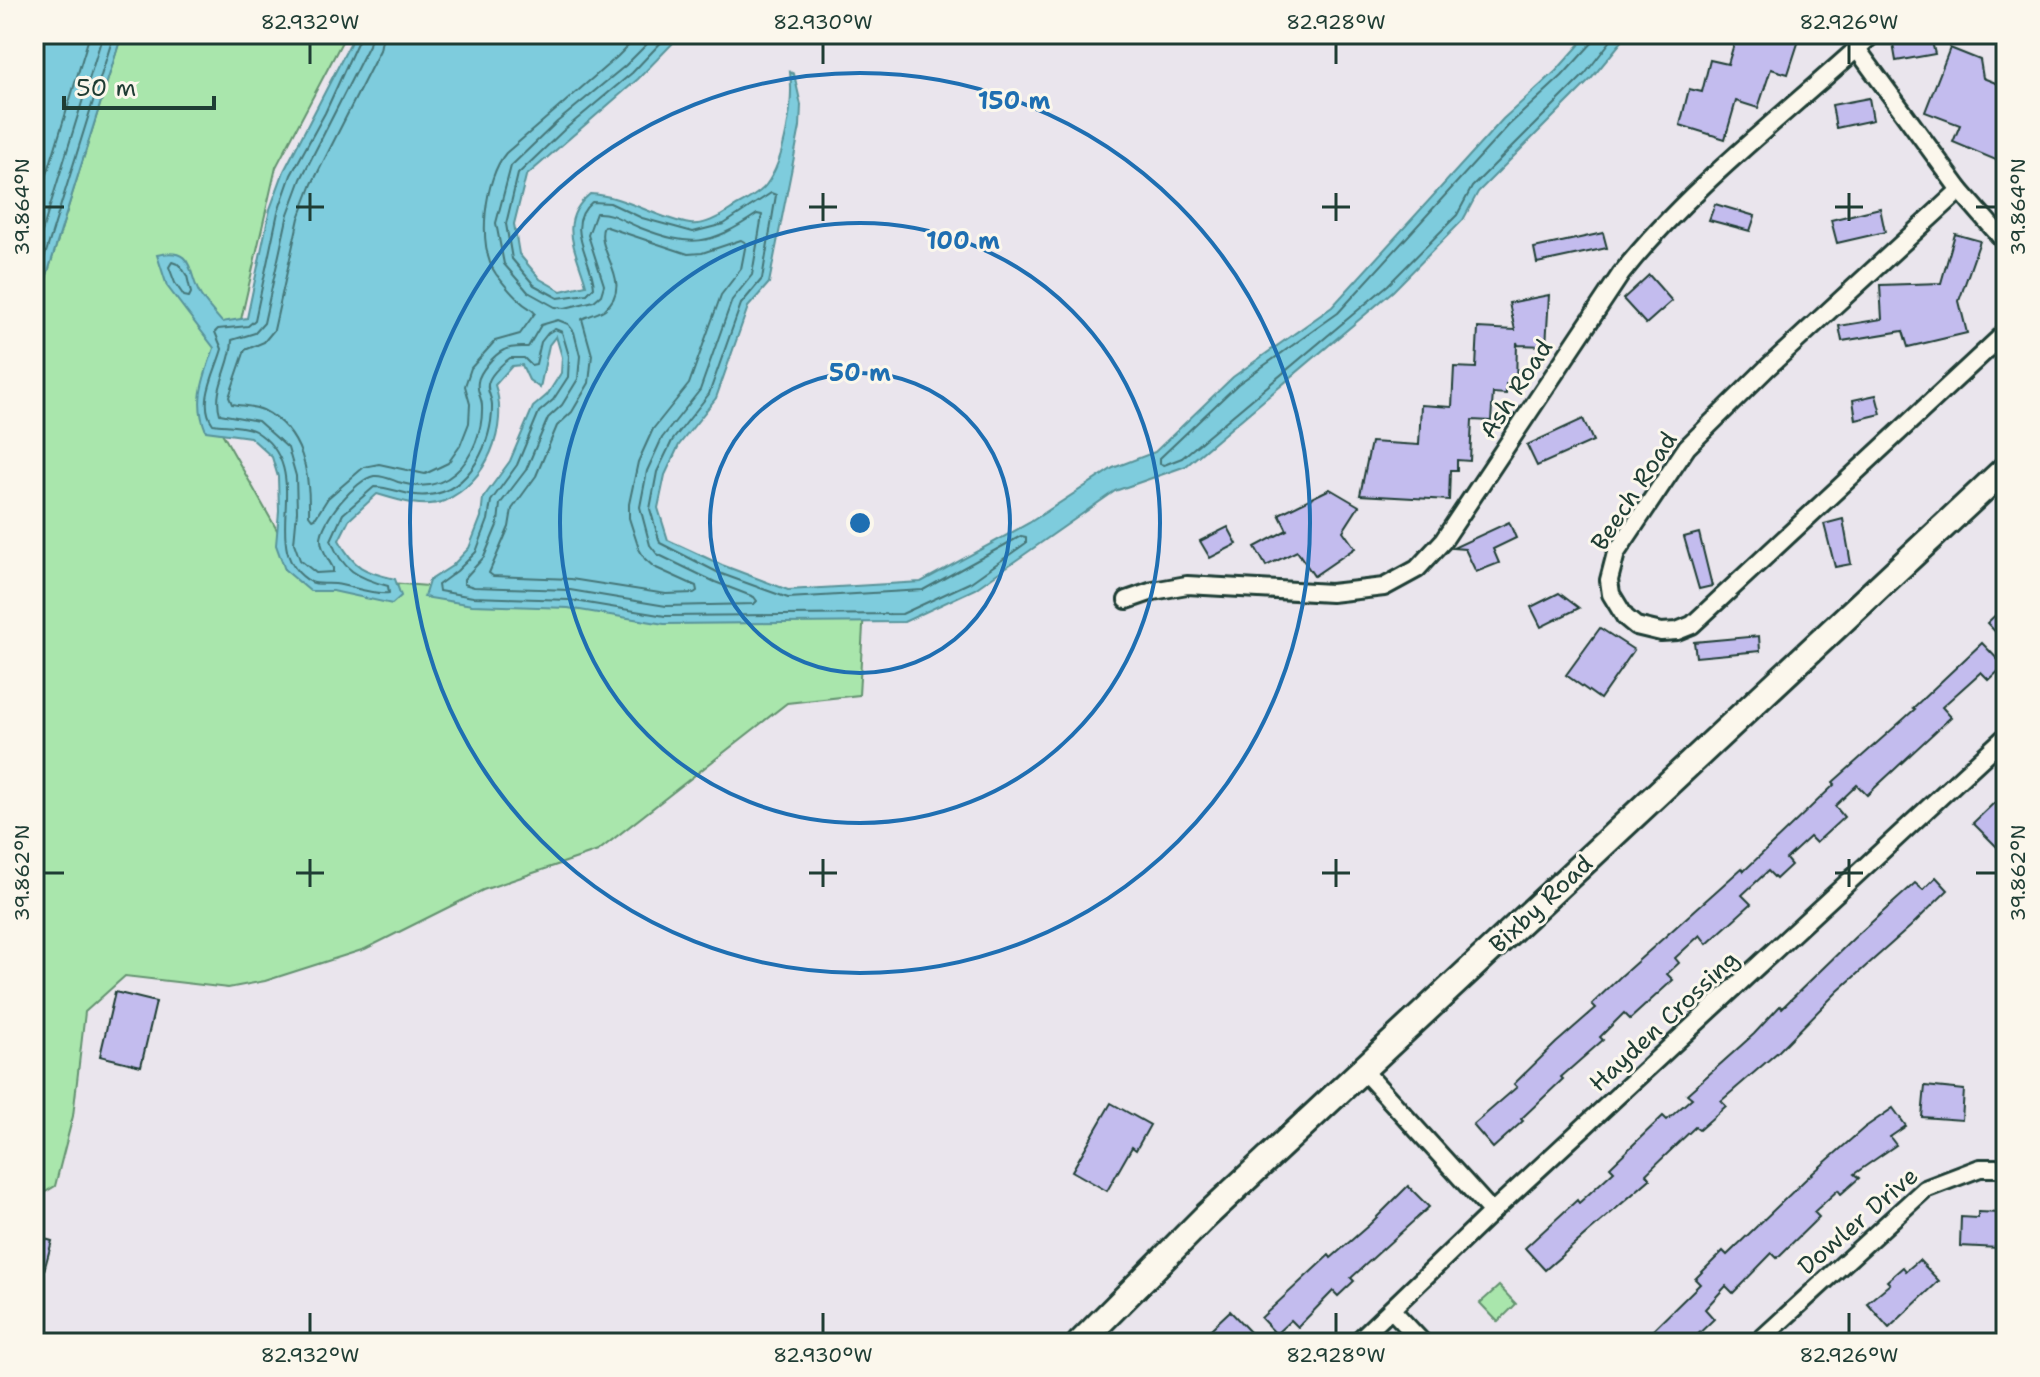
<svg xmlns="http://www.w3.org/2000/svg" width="2040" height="1377" font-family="'Shantell Sans',sans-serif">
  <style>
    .green { fill: #a9e6ac; stroke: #649270; stroke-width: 2 }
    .water { fill: #7eccdd; stroke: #589399; stroke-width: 2 }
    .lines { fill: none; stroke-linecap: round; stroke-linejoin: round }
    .shore { stroke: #457678; stroke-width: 2 }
    .building { fill: #c3bcee; stroke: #1f3d34; stroke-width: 2 }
    .street-casing { stroke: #1f3d34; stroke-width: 22 }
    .secondary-casing { stroke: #1f3d34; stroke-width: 30 }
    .street { stroke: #fbf7ec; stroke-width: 16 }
    .secondary { stroke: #fbf7ec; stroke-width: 24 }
    .ticks { fill: none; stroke: #1f3d34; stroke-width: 3 }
    .ring { fill: none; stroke: #1f6fb2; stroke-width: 4 }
    .labels { text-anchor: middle; stroke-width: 6; stroke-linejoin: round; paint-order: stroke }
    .street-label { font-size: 24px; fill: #1f3d34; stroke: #fbf7ec }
    .centre { fill: #1f6fb2; stroke: #fbf7ec; stroke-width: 4 }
    .ring-label { font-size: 24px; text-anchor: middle; font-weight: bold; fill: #1f6fb2; stroke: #fbf7ec; stroke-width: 6; stroke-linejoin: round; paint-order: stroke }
    .neatline { fill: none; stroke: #1f3d34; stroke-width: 3 }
    .ticks-label { font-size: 20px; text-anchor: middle; fill: #1f3d34 }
  </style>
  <rect width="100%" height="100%" fill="#eae5ed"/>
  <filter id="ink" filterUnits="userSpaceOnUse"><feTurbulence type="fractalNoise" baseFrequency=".0125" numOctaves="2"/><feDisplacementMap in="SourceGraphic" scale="16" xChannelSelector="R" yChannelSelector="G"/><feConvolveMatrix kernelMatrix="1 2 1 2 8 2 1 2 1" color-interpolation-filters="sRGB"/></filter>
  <g filter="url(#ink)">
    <!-- green -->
    <g class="green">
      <path d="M122 34H346L276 167 217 424 303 576 689 607 864 609 859 695 787 703 598 851 483 890 365 949 265 981 228 988 125 976 85 1012 73 1116 55 1186 34 1199V347L38 304Z"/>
      <path d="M1499 1286 1516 1304 1498 1322 1480 1303Z"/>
    </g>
    <!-- water -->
    <g class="water">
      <path d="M34 34H122L38 304 34 347Z"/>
      <path d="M355 34H678L674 42 638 79 526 176 514 224 519 254 540 279 561 291 586 285C577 251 556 222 590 194 627 196 654 218 690 224 703 226 720 217 730 210 741 203 759 195 766 185 785 160 794 102 790 72L794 74 801 105 800 127 769 283 748 307 716 398 679 445 665 475 658 508 668 540 722 565 788 590 921 582 1029 523 1113 468 1155 452 1233 377 1332 307 1503 119 1556 71 1589 34H1628L1591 79 1478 192 1463 220 1393 291 1186 466 1115 491 975 589 904 622 664 624 568 608 472 605 424 597 429 581 452 566 469 548 481 517 483 498 510 461 533 407 547 395 561 373 562 357 556 336 549 345 540 388 529 380 522 365 512 366 495 385C509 427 487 483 444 501 423 509 397 500 377 494L349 520 339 540C354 568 364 572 395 579L401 596 392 604 333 591H310L285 570 276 545 279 511 278 477 272 457 250 437 206 431C193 401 204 377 214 348L167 286 157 255C196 246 187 274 201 296 207 305 215 314 222 322L247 318 270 209 284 171Z"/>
    </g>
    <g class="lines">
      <!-- shore -->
      <g class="shore">
        <path d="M361 34 325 113 291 175 278 212 255 320 248 326 218 329 215 332 222 349C216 371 197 403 213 424 225 426 245 425 255 431 320 471 253 549 311 582 317 585 327 583 335 584 352 586 371 595 389 593L388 586C358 578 342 570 331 540L343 514 374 487C393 487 410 498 429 495 470 491 493 442 492 405 492 397 485 389 489 381 492 373 503 363 510 358H524L531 365 536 364 541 342 548 333 555 329 562 332 569 356 568 377 553 400 539 412 517 465 491 501 488 520 476 552 457 571 438 585 439 591 473 597 569 600 665 616 902 614 971 582 1026 543V537L1021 536 923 590 788 598 719 573 660 543 650 509 657 472 672 441 709 394 741 304 762 279 776 195 771 193 724 224 693 232 642 218 610 203 592 202C563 226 592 258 594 287L587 294 558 298 534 285 512 259 506 224 518 174 564 130 632 73 669 34"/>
        <path d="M371 34 369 45 301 179 288 214 264 323 255 333 232 340C232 366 212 388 220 414L258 421 288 448 296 476 297 511 294 543 300 560 316 573 333 572V568C329 560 321 550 321 540 320 522 356 479 374 476 382 475 390 479 398 482 418 488 439 487 455 473 473 458 483 429 482 406 482 398 476 391 478 382 479 372 495 354 504 350 511 346 521 347 528 347L541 325 558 320 568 324 574 332 580 356 578 379 562 405 548 418 526 470 500 504 498 523 484 557 464 579V584L474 587 570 590 666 606 754 604 757 601 754 597 715 582 657 554 650 545 640 507 647 471 662 438 700 390 732 300 752 275 762 215 757 214C709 246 692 248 638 227 623 221 612 212 596 213L588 235 604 285 601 295 594 301 565 308 555 307 528 292 504 264 496 223 511 166 557 122 625 66 657 34"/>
        <path d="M383 34 380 50 312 184 299 218 274 330 264 342 245 350 229 397 232 404C242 406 254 406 263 410 304 431 310 474 309 515L312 519 316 517 328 498 364 467 379 464 425 474 448 463 460 446 469 423 470 404 465 386 471 368 495 341 520 334 535 313C531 308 526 307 521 302 512 295 503 283 496 274 476 247 485 177 506 153L617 57 640 34"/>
        <path d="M1595 34 1593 42 1562 76 1509 125 1338 313 1238 384 1160 458V464L1164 465 1182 458 1388 285 1457 215 1472 187 1585 74 1616 34"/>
        <path d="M34 217 90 34"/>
        <path d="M604 226 688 254 702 253 741 240 746 243 741 269 721 295 689 384 653 429 638 462 629 504V518L639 549 645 559 654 567 696 586 697 591 694 593 666 594 571 579 493 576 489 573 509 527 512 509 536 476 557 426 572 412 589 383 592 355 582 319C589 315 598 314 605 309 636 282 593 250 604 226Z"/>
        <path d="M34 258 103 34"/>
        <path d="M172 262 180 265 187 276 191 293 189 297 184 296 175 283 169 267Z"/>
        <path d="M34 291 114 34"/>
      </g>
    </g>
    <!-- building -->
    <g class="building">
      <path d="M1737 34H1801L1788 74 1771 69 1758 108 1736 101 1725 139 1680 125 1689 89 1702 92 1710 60 1728 64Z"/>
      <path d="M1915 34H1930L1935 54 1896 61 1892 38Z"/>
      <path d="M1950 48 1980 60 1983 78 2006 87V154L2003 163 1953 142 1960 125 1925 112Z"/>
      <path d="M1869 98 1873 120 1836 128 1832 105Z"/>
      <path d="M1715 204 1755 216 1750 231 1709 220Z"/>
      <path d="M1880 208 1885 232 1837 243 1831 220Z"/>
      <path d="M1603 233 1607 248 1537 263 1534 248Z"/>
      <path d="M1955 234 1980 241 1959 301 1967 333 1908 347 1903 331 1842 341 1839 326 1882 319 1880 285 1941 283Z"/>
      <path d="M1649 275 1672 301 1646 324 1623 299Z"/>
      <path d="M1549 295 1546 346 1518 345 1517 342 1516 384H1506V394L1493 393 1491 421 1472 420 1470 461 1457 460V470H1450L1449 500 1360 495 1371 442 1419 445 1421 405 1452 407 1454 367 1476 368 1478 328 1515 330 1509 303Z"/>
      <path d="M1876 395 1881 414 1856 420 1853 400Z"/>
      <path d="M1583 419 1593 441 1537 466 1527 445Z"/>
      <path d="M1330 489 1359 506 1343 531 1355 548 1314 576 1297 551 1266 566 1255 547 1287 530 1279 514Z"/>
      <path d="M1843 519 1851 564 1835 567 1824 524Z"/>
      <path d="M1509 522 1516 538 1493 549 1499 563 1476 572 1465 549 1453 548Z"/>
      <path d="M1228 527 1237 544 1210 558 1200 541Z"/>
      <path d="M1699 533 1712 586 1699 589 1684 537Z"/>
      <path d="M1559 593 1579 608 1541 627 1531 607Z"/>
      <path d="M2006 605V643L1987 623Z"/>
      <path d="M1600 628 1634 650 1600 699 1566 675Z"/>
      <path d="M1759 636 1760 651 1696 657 1694 642Z"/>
      <path d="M1982 643 2004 666 1989 680 1981 672 1942 707 1951 717 1867 795 1857 785 1835 806 1844 817 1816 843 1810 837 1786 859 1791 865 1776 879 1768 871 1742 895 1751 904 1707 944 1700 935 1675 958 1679 963 1667 974 1673 980 1630 1019 1624 1013 1600 1037 1603 1040 1561 1077 1563 1079 1521 1119 1523 1121 1493 1148 1473 1125 1517 1087 1514 1084 1556 1043 1596 1008 1592 1004 1620 977 1742 868 1744 871 1835 784 1833 782 1915 709 1913 708Z"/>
      <path d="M1994 803 2006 816V856L1973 823Z"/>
      <path d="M1936 877 1948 890 1910 927 1838 991 1779 1051 1721 1101 1726 1106 1699 1130 1695 1127 1646 1174 1650 1179 1545 1270 1525 1248 1577 1200 1579 1203 1614 1171 1610 1167 1663 1116 1667 1120 1692 1098 1687 1094 1754 1034 1780 1006 1782 1008 1854 938 1915 883 1923 890Z"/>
      <path d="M115 992 156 1002 141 1066 100 1056Z"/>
      <path d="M1925 1086 1964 1090 1962 1120 1922 1117Z"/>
      <path d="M1111 1103 1150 1125 1136 1150 1132 1147 1107 1191 1072 1171Z"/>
      <path d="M1893 1108 1906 1126 1890 1137 1896 1145 1854 1174 1859 1178 1841 1194 1838 1190 1814 1212 1819 1217 1777 1258 1772 1253 1733 1293 1726 1286 1705 1309 1714 1319 1689 1343H1640L1700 1284 1695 1279 1723 1251 1727 1255 1806 1179 1864 1128Z"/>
      <path d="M1408 1186 1429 1207 1351 1278 1354 1281 1338 1296 1333 1291 1298 1327 1291 1320 1276 1334 1261 1318 1329 1255 1331 1258 1369 1225Z"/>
      <path d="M1978 1212 2000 1213 1999 1248 1960 1246 1961 1217 1978 1218Z"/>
      <path d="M34 1236 52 1241 39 1289 34 1288Z"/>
      <path d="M1919 1260 1939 1281 1889 1328 1867 1303 1890 1284 1887 1281 1903 1267 1906 1271Z"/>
      <path d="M1230 1311 1250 1332 1238 1343H1196Z"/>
    </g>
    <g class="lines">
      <defs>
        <g id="street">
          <path d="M1857 49 1960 190 2006 243"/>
          <path d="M1960 190 1767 368 1687 447 1616 553 1609 580 1611 594 1625 617 1636 626 1661 632 1677 631 1692 625 2006 332"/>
          <path d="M1127 600 1153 591 1187 585 1331 593 1384 587 1417 569 1443 541 1621 274C1692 184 1789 112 1873 34"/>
          <path d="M1362 1069 1492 1212"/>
          <path d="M1392 1310 1423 1343"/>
          <path d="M1356 1343 1492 1212 2006 736"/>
          <path d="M1757 1343 1925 1189 1980 1168H2006"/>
        </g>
        <path id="secondary" d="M1080 1343 1205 1217 2006 468"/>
      </defs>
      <!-- street casing -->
      <use href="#street" class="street-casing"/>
      <!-- secondary casing -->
      <use href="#secondary" class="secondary-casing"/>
      <!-- street -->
      <use href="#street" class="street"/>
      <!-- secondary -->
      <use href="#secondary" class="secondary"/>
    </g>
  </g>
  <!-- ticks -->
  <path class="ticks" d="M310 44V64M823 44V64M1336 44V64M1849 44V64M310 193V221M823 193V221M1336 193V221M1849 193V221M44 207H64M296 207H324M809 207H837M1322 207H1350M1835 207H1863M1976 207H1996M310 859V887M823 859V887M1336 859V887M1849 859V887M44 873H64M296 873H324M809 873H837M1322 873H1350M1835 873H1863M1976 873H1996M310 1313V1333M823 1313V1333M1336 1313V1333M1849 1313V1333"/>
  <!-- distance rings -->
  <g class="ring">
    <circle cx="860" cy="523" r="150"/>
    <circle cx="860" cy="523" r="300"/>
    <circle cx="860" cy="523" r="450"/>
  </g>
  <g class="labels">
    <!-- street labels -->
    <g class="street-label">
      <text transform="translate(1516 389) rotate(-57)" y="8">Ash Road</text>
      <text transform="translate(1634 491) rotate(-57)" y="8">Beech Road</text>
      <text transform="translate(1541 904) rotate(-43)" y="8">Bixby Road</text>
      <text transform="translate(1664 1021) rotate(-43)" y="8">Hayden Crossing</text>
      <text transform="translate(1858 1221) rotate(-41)" y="8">Dowler Drive</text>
    </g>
  </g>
  <circle cx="860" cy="523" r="12" class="centre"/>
  <g class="ring-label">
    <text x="1014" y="109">150 m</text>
    <text x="963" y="249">100 m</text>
    <text x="860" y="381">50 m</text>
  </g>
  <!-- margin -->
  <rect width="2040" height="1377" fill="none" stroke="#fbf7ec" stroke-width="88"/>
  <!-- scale -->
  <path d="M64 96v12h150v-12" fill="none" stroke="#1f3d34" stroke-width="4"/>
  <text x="76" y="96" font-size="24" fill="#1f3d34" stroke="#fbf7ec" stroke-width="6" paint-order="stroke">50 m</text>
  <rect x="44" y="44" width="1952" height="1289" class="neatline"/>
  <g class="ticks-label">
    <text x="310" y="29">82.932°W</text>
    <text x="823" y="29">82.930°W</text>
    <text x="1336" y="29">82.928°W</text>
    <text x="1849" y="29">82.926°W</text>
    <text transform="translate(22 207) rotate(-90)" y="7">39.864°N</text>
    <text transform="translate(2018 207) rotate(-90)" y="7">39.864°N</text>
    <text transform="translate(22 873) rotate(-90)" y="7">39.862°N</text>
    <text transform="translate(2018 873) rotate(-90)" y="7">39.862°N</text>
    <text x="310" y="1362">82.932°W</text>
    <text x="823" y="1362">82.930°W</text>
    <text x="1336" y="1362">82.928°W</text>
    <text x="1849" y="1362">82.926°W</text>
  </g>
</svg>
